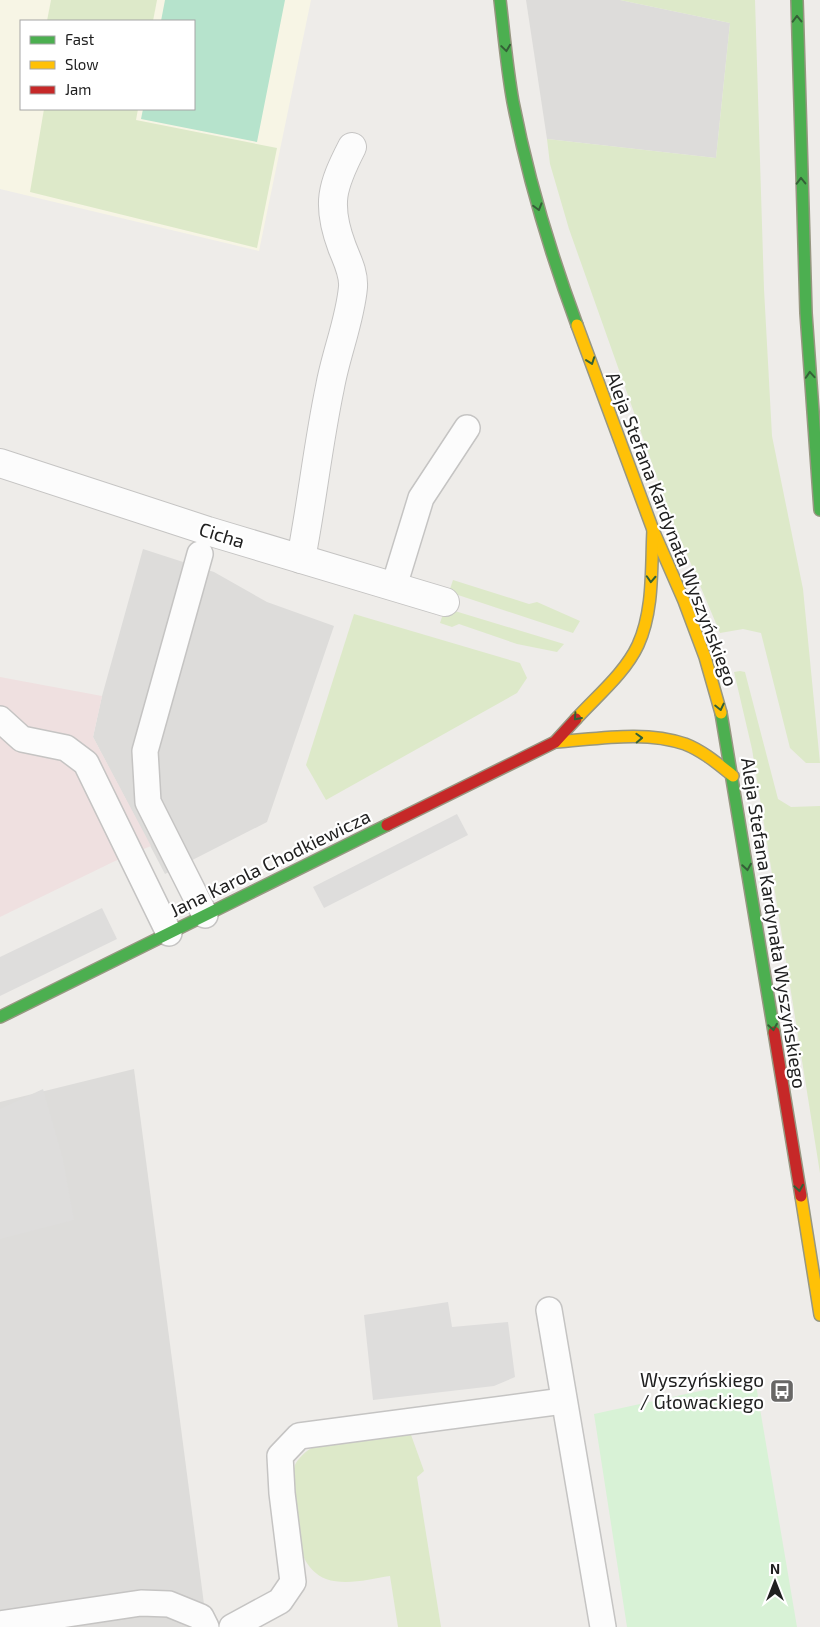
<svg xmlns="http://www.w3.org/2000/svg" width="820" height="1627" font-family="'Exo 2',sans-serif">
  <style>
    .residential { fill: #dddcda }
    .commercial { fill: #efe0e0 }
    .education { fill: #f7f5e5; fill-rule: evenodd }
    .grass { fill: #dde9c9 }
    .park { fill: #d8f2d6 }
    .pitch { fill: #b6e3cc }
    .parking { fill: #dedddc }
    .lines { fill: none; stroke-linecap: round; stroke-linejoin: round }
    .lane-casing { stroke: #c5c4c3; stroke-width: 28 }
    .street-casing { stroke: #c5c4c3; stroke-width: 30 }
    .fast-casing { stroke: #979781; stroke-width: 14 }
    .slow-casing { stroke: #979781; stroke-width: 14 }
    .jam-casing { stroke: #979781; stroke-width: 14 }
    .lane { stroke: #fcfcfc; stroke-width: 25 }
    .street { stroke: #fcfcfc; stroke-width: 28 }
    .fast { stroke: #4caf50; stroke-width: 11 }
    .slow { stroke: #ffc107; stroke-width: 11 }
    .jam { stroke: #c62828; stroke-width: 11 }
    .oneway { stroke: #346036 }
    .labels { text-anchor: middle; stroke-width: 4.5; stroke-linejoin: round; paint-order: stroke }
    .street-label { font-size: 19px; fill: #202020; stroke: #fff }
    .poi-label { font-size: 19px; fill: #202020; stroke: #fff; text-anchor: end }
  </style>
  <rect width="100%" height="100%" fill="#eeece9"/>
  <!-- residential -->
  <g class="residential">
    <path d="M526 0H620L730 23 716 158 547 139Z"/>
    <path d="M143 549 214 572 267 602 334 626 267 822 165 874 93 737 102 696Z"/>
    <path d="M134 1069 207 1627H0V1102Z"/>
  </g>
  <!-- commercial -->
  <path class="commercial" d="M0 677 102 696 93 737 151 846 115 861 0 917Z"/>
  <!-- education -->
  <path class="education" d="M0 0H311L259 251 0 189ZM21 21H194V109H21Z"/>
  <!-- grass -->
  <g class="grass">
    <path d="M51 0H157L153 21H47Z"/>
    <path d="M620 0H755L764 289 772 436 803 589 820 763H806L790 748 761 633 743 629 720 633 670 514 569 229 550 164 547 139 716 158 730 23Z"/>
    <path d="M44 109H138L136 120 277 148 257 248 30 192Z"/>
    <path d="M453 580 529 604 537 602 580 621 573 633 449 592Z"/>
    <path d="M445 608 564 644 557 652 517 644 459 624 452 627 440 623Z"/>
    <path d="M354 614 520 663 527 678 517 693 326 800 306 765Z"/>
    <path d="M740 671 745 672 746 676 778 799 791 807 820 806V1173L752 749 734 672Z"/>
    <path d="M410 1432 424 1471 417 1477 441 1627H398L390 1576C370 1579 346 1586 326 1579 317 1576 306 1565 303 1555 296 1537 289 1483 295 1465 297 1460 305 1452 310 1449 331 1435 384 1435 410 1432Z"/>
  </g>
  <!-- park -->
  <path class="park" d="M755 1379 797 1627H627L594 1414Z"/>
  <!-- pitch -->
  <path class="pitch" d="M165 0H285L257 142 141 119 143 109H194V21H161Z"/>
  <!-- parking -->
  <g class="parking">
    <path d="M457 814 468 835 324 908 313 887Z"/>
    <path d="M102 908 117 939 0 996V957Z"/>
    <path d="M43 1089 63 1159 74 1220 0 1239V1109Z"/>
    <path d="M448 1302 452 1327 508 1322 515 1377 494 1386 373 1400 364 1315Z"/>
  </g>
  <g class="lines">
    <defs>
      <g id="lane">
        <path d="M200 554 145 751 148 802 205 915"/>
        <path d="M394 586 421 498 467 428"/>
        <path d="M0 719 22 739 66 748 86 763 169 933"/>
        <path d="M549 1310 603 1627"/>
        <path d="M0 1624 141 1603 169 1604 201 1617 206 1627"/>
        <path d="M232 1627 280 1601 293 1582 282 1493 280 1456 299 1436 563 1401"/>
      </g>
      <g id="street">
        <path d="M0 463 208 531 445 602"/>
        <path d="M301 559C312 502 318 444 330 387 336 353 350 321 353 287 354 273 347 260 342 247 326 204 332 186 352 147"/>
      </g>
      <g id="fast">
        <path d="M500 0C504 34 507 69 513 102 528 179 550 252 577 325"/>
        <path d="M797 0 806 313 820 510"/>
        <path d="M721 713 774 1032"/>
        <path d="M0 1017 387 825"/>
      </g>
      <g id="slow">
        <path d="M577 325 653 530 684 601 705 657 721 713"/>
        <path d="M576 719C597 696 625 673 638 645 654 610 651 567 653 530"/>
        <path d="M555 742C597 739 645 730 685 744 703 751 718 764 733 776"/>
        <path d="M801 1196 820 1315"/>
      </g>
      <g id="jam">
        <path d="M387 825 555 742 576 719"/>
        <path d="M774 1032 801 1196"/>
      </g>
    </defs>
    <!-- lane casing -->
    <use href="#lane" class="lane-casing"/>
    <!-- street casing -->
    <use href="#street" class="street-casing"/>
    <!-- fast casing -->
    <use href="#fast" class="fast-casing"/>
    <!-- slow casing -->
    <use href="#slow" class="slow-casing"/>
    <!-- jam casing -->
    <use href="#jam" class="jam-casing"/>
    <!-- lane -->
    <use href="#lane" class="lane"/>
    <!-- street -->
    <use href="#street" class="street"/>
    <!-- fast -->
    <use href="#fast" class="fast"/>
    <!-- slow -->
    <use href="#slow" class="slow"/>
    <!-- jam -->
    <use href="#jam" class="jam"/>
  </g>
  <!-- one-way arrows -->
  <defs><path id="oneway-chevron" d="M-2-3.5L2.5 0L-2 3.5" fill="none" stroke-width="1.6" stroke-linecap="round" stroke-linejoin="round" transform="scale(1.25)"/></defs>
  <g class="oneway">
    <use href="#oneway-chevron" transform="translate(797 19) rotate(-91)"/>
    <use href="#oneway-chevron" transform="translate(506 48) rotate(82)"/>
    <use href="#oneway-chevron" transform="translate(801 181) rotate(-91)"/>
    <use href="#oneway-chevron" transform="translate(538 207) rotate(74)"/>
    <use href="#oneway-chevron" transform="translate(591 361) rotate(70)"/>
    <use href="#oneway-chevron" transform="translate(810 375) rotate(-94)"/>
    <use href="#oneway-chevron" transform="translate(651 579) rotate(93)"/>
    <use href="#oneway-chevron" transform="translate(720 707) rotate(77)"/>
    <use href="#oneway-chevron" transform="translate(577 717) rotate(132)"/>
    <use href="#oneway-chevron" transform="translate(639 738) rotate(-2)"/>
    <use href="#oneway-chevron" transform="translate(747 867) rotate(81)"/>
    <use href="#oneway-chevron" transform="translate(773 1027) rotate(81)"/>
    <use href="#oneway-chevron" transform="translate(799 1188) rotate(81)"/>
  </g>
  <!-- icons -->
  <defs>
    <symbol id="bus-square" viewBox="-11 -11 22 22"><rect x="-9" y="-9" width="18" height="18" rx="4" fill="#686766" stroke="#fff"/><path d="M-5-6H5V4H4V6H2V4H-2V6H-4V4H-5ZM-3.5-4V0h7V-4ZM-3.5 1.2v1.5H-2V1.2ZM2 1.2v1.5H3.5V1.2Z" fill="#fff"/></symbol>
  </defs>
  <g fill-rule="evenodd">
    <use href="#bus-square" x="768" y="1377" width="28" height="28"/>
  </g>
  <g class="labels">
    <!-- street labels -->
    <g class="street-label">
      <text transform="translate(672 529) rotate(69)" y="7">Aleja Stefana Kardynała Wyszyńskiego</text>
      <text transform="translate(222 535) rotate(17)" y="7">Cicha</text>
      <text transform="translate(270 863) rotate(-26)" y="7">Jana Karola Chodkiewicza</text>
      <text transform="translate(774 923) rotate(81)" y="7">Aleja Stefana Kardynała Wyszyńskiego</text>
    </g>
    <!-- poi labels -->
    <g class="poi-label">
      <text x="764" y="1387">Wyszyńskiego<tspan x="764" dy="22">/ Głowackiego</tspan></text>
    </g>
  </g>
  <!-- legend -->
  <rect x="20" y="20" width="175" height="90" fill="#ffffff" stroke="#a6a6a6"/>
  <rect x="30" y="36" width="25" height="8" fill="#4caf50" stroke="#a6a6a6"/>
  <text x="65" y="45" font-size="15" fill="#202020">Fast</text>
  <rect x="30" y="61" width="25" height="8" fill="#ffc107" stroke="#a6a6a6"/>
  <text x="65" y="70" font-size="15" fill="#202020">Slow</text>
  <rect x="30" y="86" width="25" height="8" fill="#c62828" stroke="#a6a6a6"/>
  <text x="65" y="95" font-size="15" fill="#202020">Jam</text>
  <!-- north arrow -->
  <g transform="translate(775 1582)" stroke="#ffffff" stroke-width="4" paint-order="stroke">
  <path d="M0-4L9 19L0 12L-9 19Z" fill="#202020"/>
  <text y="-8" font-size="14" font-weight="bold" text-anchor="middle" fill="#202020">N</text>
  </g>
</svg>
